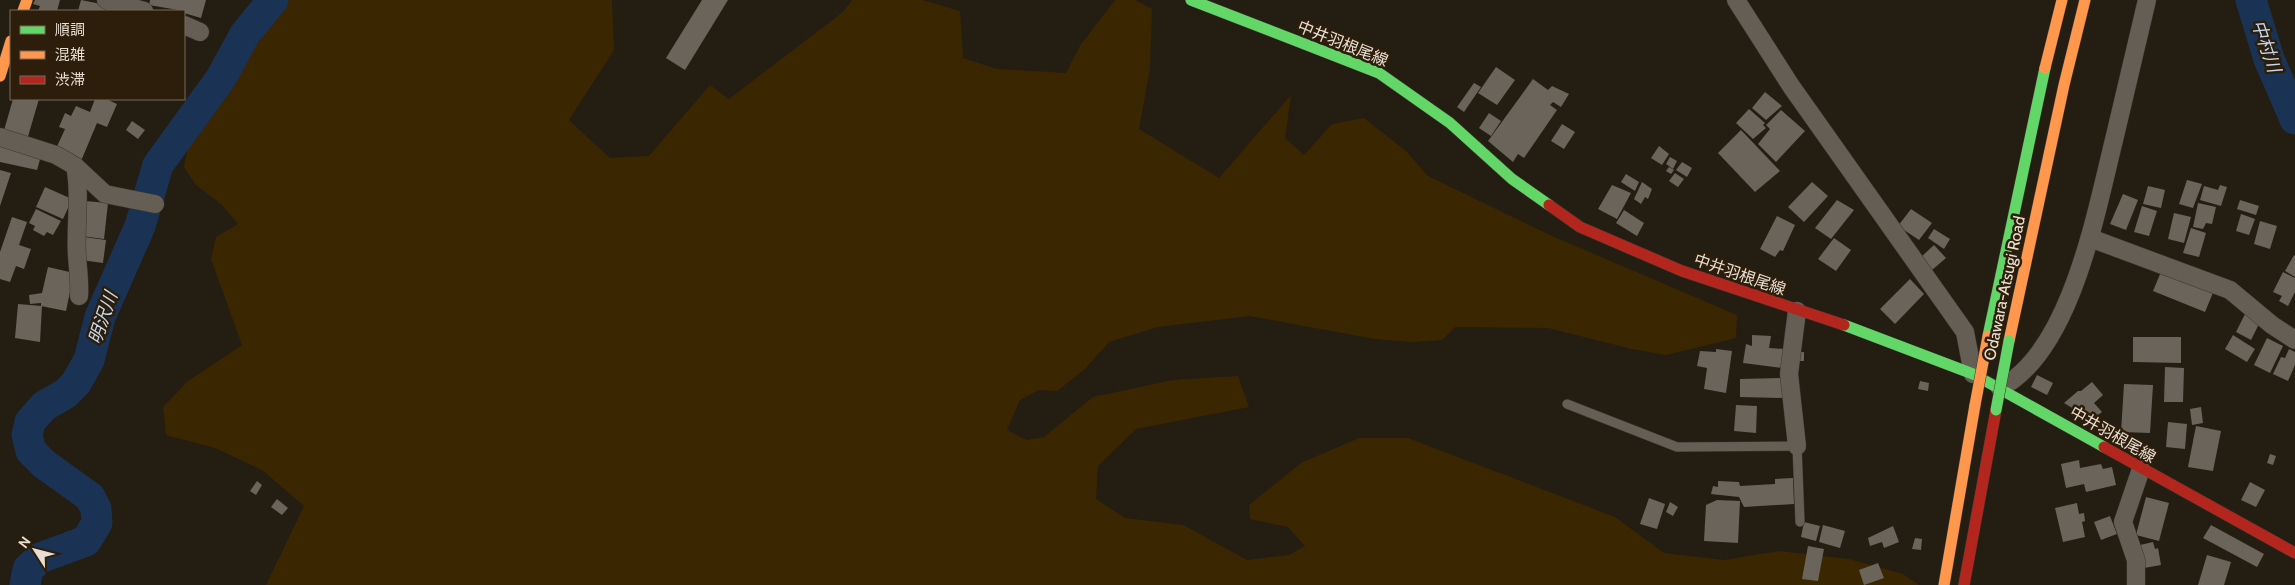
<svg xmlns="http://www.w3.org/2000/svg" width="2295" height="585" font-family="Cabin,'Noto Sans JP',sans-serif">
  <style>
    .green { fill: #3b2602 }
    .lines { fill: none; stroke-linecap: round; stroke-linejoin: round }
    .river { stroke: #1a3354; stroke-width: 31 }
    .building { fill: #6b645b }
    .lane-casing { stroke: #3d372f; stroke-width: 10 }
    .street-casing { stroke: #3d372f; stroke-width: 19 }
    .fast-casing { stroke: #3d372f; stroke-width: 12 }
    .slow-casing { stroke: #3d372f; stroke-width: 12 }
    .jam-casing { stroke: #3d372f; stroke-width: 12 }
    .lane { stroke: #645e55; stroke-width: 9 }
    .street { stroke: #645e55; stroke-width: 18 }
    .fast { stroke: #63d668; stroke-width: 11 }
    .slow { stroke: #ff974d; stroke-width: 11 }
    .jam { stroke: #b3261e; stroke-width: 11 }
    .fast-bridge-casing { stroke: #3d372f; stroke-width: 12; stroke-linecap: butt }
    .slow-bridge-casing { stroke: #3d372f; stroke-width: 12; stroke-linecap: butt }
    .fast-bridge { stroke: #63d668; stroke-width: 11 }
    .slow-bridge { stroke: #ff974d; stroke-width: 11 }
    .labels { text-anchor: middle; stroke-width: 5; stroke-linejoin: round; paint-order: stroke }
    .street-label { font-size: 16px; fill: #e8ded2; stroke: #2c1e0a }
    .water-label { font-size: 18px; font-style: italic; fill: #c5d8f2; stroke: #2c1e0a }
  </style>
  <rect width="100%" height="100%" fill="#241d12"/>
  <!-- green -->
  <path class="green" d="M288 0H612L614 50 569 120 610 158 649 156 710 85 729 99 843 12 852 0H922L960 11 963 58 997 69 1066 73 1081 44 1115 0H1135L1152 9 1150 68 1139 129 1219 178 1291 95 1285 138 1304 155 1332 124 1364 118 1406 151 1428 176 1552 236 1737 315 1736 338 1666 355 1632 349 1548 328 1455 327 1442 340 1412 342 1375 339 1250 316 1158 327 1109 342 1085 369 1057 391 1039 390 1020 400 1007 430 1026 440 1044 437 1093 397 1173 380 1238 376 1249 407 1136 429 1098 466 1096 499 1125 518 1183 525 1247 560 1289 555 1305 546 1288 527 1250 519 1249 505 1301 463 1359 438H1408L1615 517 1664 553 1724 560 1779 551 1849 559 1903 574 1919 585H266L304 506 262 470 215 448 166 435 163 407 188 381 242 345 211 259 216 237 238 224 222 205 196 185 184 167 189 143Z"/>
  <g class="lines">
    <!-- river -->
    <g class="river">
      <path d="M2251 0 2269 59 2295 119"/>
      <path d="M25 585 28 569 40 558 86 541 97 523 96 509 90 497 44 464 31 451 27 435 30 422 44 406 65 394 76 383 89 360 100 317 140 226 158 165 221 78 245 34 273 0"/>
    </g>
  </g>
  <!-- building -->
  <g class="building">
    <path d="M35 0H60L57 11H38L40 6 33 4Z"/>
    <path d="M81 0 106 5 104 11H78Z"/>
    <path d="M150 0H206L201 18 184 13V11L149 5Z"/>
    <path d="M702 0H728L685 70 666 58Z"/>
    <path d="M1496 67 1515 80 1497 105 1478 93Z"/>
    <path d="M1533 79 1548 90 1552 86 1569 94 1561 107 1553 102 1550 105 1557 110 1524 158 1518 154 1513 162 1488 141Z"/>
    <path d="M1474 83 1481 87 1464 112 1457 107Z"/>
    <path d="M1765 92 1782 106 1766 120 1752 108Z"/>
    <path d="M13 99H39L27 140 3 134Z"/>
    <path d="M95 99H106L117 104 107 127 97 123 81 161 55 151 65 129 59 127 65 113 71 116 76 106 90 112Z"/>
    <path d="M1749 109 1765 123 1763 125 1766 128 1753 139 1736 123Z"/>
    <path d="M1781 110 1805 131 1776 162 1758 144 1770 129 1766 125Z"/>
    <path d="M1489 113 1501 121 1491 136 1479 128Z"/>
    <path d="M132 121 145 130 138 139 126 130Z"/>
    <path d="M1562 124 1575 132 1564 149 1551 141Z"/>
    <path d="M1741 130 1780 171 1755 192 1718 153Z"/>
    <path d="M0 143 41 156 37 170 0 162Z"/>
    <path d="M1659 146 1669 154 1662 165 1651 158Z"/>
    <path d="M1670 157 1677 161 1673 169 1666 164Z"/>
    <path d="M1682 162 1692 168 1687 177 1676 170Z"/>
    <path d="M1669 167 1674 170 1671 174 1666 171Z"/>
    <path d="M0 170 11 173 0 206Z"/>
    <path d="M1675 173 1684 179 1678 187 1669 181Z"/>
    <path d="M1626 174 1639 182 1635 191 1621 182Z"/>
    <path d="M2187 180 2202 184 2193 208 2179 204Z"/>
    <path d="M1642 182 1652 189 1648 199 1645 197 1641 204 1634 199Z"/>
    <path d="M1812 182 1828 196 1804 222 1788 207Z"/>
    <path d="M1612 185 1631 193 1617 219 1598 209Z"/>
    <path d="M2220 185 2227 187 2221 206 2200 200 2204 186 2218 190Z"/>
    <path d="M2148 186 2165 190 2161 208 2143 204Z"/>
    <path d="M45 187 72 199 63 219 36 207Z"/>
    <path d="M2123 194 2138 200 2126 230 2110 224Z"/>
    <path d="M1837 200 1854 210 1831 239 1815 228Z"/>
    <path d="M2240 200 2259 206 2256 215 2237 209Z"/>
    <path d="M85 201 108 203 104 239 81 236Z"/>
    <path d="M2198 203 2216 207 2212 224 2206 223 2203 229 2193 227Z"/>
    <path d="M2142 206 2157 211 2149 236 2134 232Z"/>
    <path d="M36 209 61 221 53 235 47 232 44 236 33 230 35 226 29 223Z"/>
    <path d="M1911 209 1932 223 1919 240 1898 226Z"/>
    <path d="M1624 210 1644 223 1637 236 1616 223Z"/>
    <path d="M2174 213 2191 217 2184 243 2168 239Z"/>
    <path d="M2241 214 2255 219 2249 235 2236 231Z"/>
    <path d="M1777 216 1795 225 1783 251 1780 250 1775 257 1760 249Z"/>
    <path d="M12 217 27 222 19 245 31 249 24 269 16 266 10 282 0 279V252Z"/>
    <path d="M2260 221 2277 226 2270 249 2254 244Z"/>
    <path d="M2191 228 2206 233 2199 257 2183 253Z"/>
    <path d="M1934 229 1950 239 1944 249 1928 238Z"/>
    <path d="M84 237 106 240 103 263 81 260Z"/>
    <path d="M1834 238 1851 250 1836 271 1818 259Z"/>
    <path d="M1934 245 1946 258 1932 270 1921 257Z"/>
    <path d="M2294 255 2295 256V277L2285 271Z"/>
    <path d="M48 267 74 273 66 311 41 306V303L30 304 29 295 42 293Z"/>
    <path d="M2163 267 2215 288 2205 312 2153 291Z"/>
    <path d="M2283 272 2295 278V292L2288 306 2279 301 2282 296 2273 292Z"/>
    <path d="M1910 279 1924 294 1895 324 1880 309Z"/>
    <path d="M18 304 42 306 40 342 15 338Z"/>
    <path d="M2245 314 2260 322 2251 340 2236 332Z"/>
    <path d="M1752 335 1771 336 1769 348 1785 349 1782 368 1743 363 1746 344 1752 346Z"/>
    <path d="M2233 335 2255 349 2247 362 2225 349Z"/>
    <path d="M2133 337H2181V363L2133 362Z"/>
    <path d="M2267 338 2283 346 2270 373 2254 365Z"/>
    <path d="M1716 349 1732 351 1726 393 1704 389 1707 368 1697 366 1700 351 1716 352Z"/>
    <path d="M2289 349 2295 352V365L2288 381 2273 374 2281 357 2285 358Z"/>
    <rect x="1796" y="352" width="8" height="9"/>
    <path d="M2165 367 2184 368 2183 402H2164Z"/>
    <path d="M2037 375 2053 383 2047 395 2031 387Z"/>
    <path d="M1785 378 1784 398 1740 397V379Z"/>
    <path d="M1920 381 1929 383 1928 391 1918 389Z"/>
    <path d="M2092 382 2103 395 2094 403 2102 412 2092 420 2064 403 2078 391H2081Z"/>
    <path d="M2124 384 2153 385 2150 433 2121 432Z"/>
    <path d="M1736 405 1757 406 1756 433 1734 431Z"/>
    <path d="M2201 407 2203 423 2192 425 2190 409Z"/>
    <path d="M2168 422 2187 424 2185 449 2166 447Z"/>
    <path d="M2196 426 2221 431 2213 471 2188 467Z"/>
    <path d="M2270 454 2276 456 2273 465 2267 463Z"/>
    <path d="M2079 460 2080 468 2101 464 2103 469 2112 467 2116 485 2086 492 2084 484 2066 488 2061 464Z"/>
    <path d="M1793 478 1794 504 1744 507 1739 497 1711 494 1713 486 1718 487V481L1739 482 1740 486 1775 484V479Z"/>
    <path d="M257 481 262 485 256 495 250 491Z"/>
    <path d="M2250 482 2265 490 2256 507 2241 500Z"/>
    <path d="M2146 497 2169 503 2159 541 2136 535Z"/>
    <path d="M1649 498 1665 504 1657 529 1640 524Z"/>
    <path d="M277 499 288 508 282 515 271 507Z"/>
    <path d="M1717 500 1740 501 1738 543 1704 541 1706 505Z"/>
    <path d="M1670 502 1678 507 1673 516 1666 512Z"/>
    <path d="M2077 503 2079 514 2084 513 2085 521 2082 522 2085 537 2063 542 2055 508Z"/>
    <path d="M2110 516 2117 534 2101 540 2094 522Z"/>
    <path d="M1804 522 1820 526 1816 541 1801 537Z"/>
    <path d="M1823 525 1845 531 1840 548 1819 542Z"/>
    <path d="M2211 525 2264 554 2257 567 2203 538Z"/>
    <path d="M1893 526 1899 542 1884 548 1882 542 1870 546 1868 538Z"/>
    <path d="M1915 538 1922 539 1921 550 1912 549Z"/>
    <path d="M2153 542 2155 549 2158 548 2161 565 2144 568 2140 545Z"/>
    <path d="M1808 546 1824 549 1818 581 1802 579Z"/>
    <path d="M2207 555 2231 562 2224 585H2198Z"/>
    <path d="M1878 563 1884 578 1864 585 1859 570Z"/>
  </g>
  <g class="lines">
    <defs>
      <path id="lane" d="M1567 404 1677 447 1797 446 1800 522"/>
      <g id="street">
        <path d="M106 0 144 11"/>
        <path d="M1736 0 1791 86 1965 332 1973 374"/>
        <path d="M184 25 200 32"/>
        <path d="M0 137 56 155 75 166 105 194 155 204"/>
        <path d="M75 166C81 196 75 225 77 256 78 270 80 282 79 296"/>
        <path d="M2090 238 2230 290 2272 325 2295 340"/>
        <path d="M2000 388C2071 352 2096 212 2114 140 2125 93 2136 47 2147 0"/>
        <path d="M1797 446 1789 374 1797 311"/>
        <path d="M2136 585V560L2123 522 2141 469"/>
      </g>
      <g id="fast">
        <path d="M1191 0 1379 73 1450 123 1512 179 1549 205"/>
        <path d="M1844 325 1973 374 2104 447"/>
        <path d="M1988 336 2045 68"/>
      </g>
      <g id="slow">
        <path d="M23 11 27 0"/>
        <path d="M2045 68 2062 0"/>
        <path d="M0 76 11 41"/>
        <path d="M2009 341 2064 85 2085 0"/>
        <path d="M1944 585 1975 405"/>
      </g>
      <g id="jam">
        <path d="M1549 205 1580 227 1682 271 1844 325"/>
        <path d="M2104 447 2295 553"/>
        <path d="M1964 585 1996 410"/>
      </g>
    </defs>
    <!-- lane casing -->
    <use href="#lane" class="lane-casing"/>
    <!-- street casing -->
    <use href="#street" class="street-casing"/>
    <!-- fast casing -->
    <use href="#fast" class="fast-casing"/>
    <!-- slow casing -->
    <use href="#slow" class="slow-casing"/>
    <!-- jam casing -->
    <use href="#jam" class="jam-casing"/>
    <!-- lane -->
    <use href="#lane" class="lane"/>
    <!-- street -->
    <use href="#street" class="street"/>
    <!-- fast -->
    <use href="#fast" class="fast"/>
    <!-- slow -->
    <use href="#slow" class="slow"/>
    <!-- jam -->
    <use href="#jam" class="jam"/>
    <defs>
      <path id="fast-bridge" d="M1996 410 2009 341"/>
      <path id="slow-bridge" d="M1975 405 1988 336"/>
    </defs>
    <!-- fast-bridge casing -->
    <use href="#fast-bridge" class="fast-bridge-casing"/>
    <!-- slow-bridge casing -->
    <use href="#slow-bridge" class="slow-bridge-casing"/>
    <!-- fast-bridge -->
    <use href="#fast-bridge" class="fast-bridge"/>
    <!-- slow-bridge -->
    <use href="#slow-bridge" class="slow-bridge"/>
  </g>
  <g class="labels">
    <!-- street labels -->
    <g class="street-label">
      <text transform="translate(1343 43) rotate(22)" y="6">中井羽根尾線</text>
      <text transform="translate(1740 274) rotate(19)" y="6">中井羽根尾線</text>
      <text transform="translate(2004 288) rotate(-78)" y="6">Odawara-Atsugi Road</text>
      <text transform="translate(2113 434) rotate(30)" y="6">中井羽根尾線</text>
    </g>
    <!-- water labels -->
    <g class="water-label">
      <text transform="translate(2266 46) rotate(71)" y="6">中村川</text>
      <text transform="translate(103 318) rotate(-71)" y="6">明沢川</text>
    </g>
  </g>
  <!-- legend -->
  <rect x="10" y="10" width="175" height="90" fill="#2c1e0a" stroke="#776b5a"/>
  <rect x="20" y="26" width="25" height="8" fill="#63d668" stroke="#776b5a"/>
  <text x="55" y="35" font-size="15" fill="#e8ded2">順調</text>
  <rect x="20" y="51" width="25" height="8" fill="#ff974d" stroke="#776b5a"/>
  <text x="55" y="60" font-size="15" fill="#e8ded2">混雑</text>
  <rect x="20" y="76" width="25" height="8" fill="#b3261e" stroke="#776b5a"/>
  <text x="55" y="85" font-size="15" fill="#e8ded2">渋滞</text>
  <!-- north arrow -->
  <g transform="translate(35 550) rotate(306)" stroke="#2c1e0a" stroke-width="4" paint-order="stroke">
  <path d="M0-4L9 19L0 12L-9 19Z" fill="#e8ded2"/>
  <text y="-8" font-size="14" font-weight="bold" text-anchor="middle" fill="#e8ded2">N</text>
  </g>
</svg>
